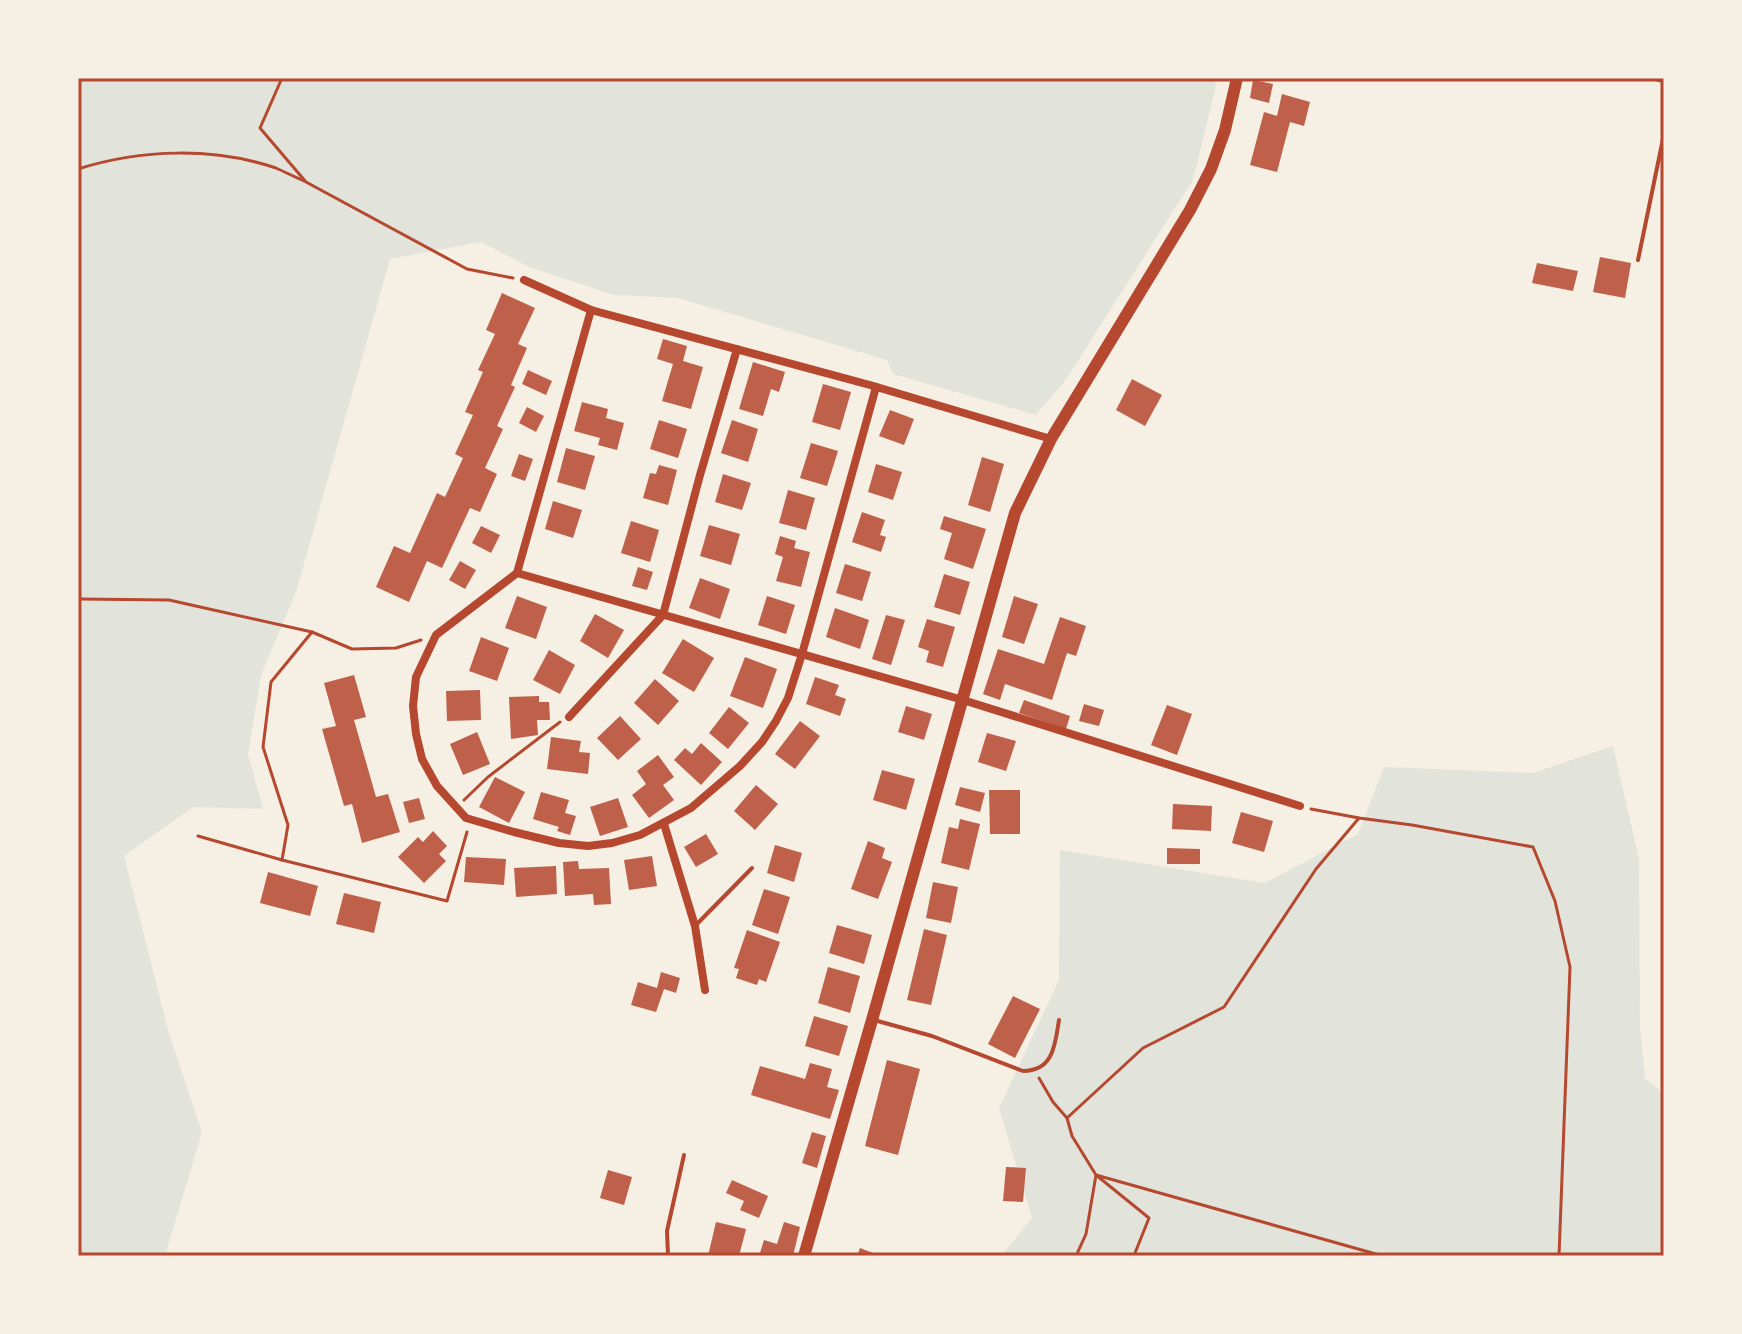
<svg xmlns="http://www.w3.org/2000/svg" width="1742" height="1334" font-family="Lora,serif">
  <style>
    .green { fill: #e2e4dc }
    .building { fill: #bf614a }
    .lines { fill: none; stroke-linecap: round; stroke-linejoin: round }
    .path { stroke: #b5482f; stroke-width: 3 }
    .service { stroke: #b5482f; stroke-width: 4 }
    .minor { stroke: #b5482f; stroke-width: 8 }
    .secondary { stroke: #b5482f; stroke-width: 12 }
    .neatline { fill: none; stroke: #b5482f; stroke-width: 3 }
  </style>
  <rect width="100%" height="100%" fill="#f6efe4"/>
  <!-- green -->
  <g class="green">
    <path d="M84 78H1216L1215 90 1193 180 1067 378 1036 415 893 374 887 360 678 298 614 295 529 267 481 242 390 259 296 592 261 675 248 754 263 809 193 807 124 856 168 1030 202 1132 165 1256H78V79Z"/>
    <path d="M1613 746 1639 859 1640 1025 1645 1079 1664 1094V1256H1001L1032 1218 999 1108 1059 980 1060 850 1265 883 1358 834 1384 767 1533 773Z"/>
  </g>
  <!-- building -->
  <g class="building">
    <path d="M1253 80 1273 84 1269 103 1250 98Z"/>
    <path d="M1282 94 1310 102 1304 126 1290 122 1277 172 1250 165 1264 112 1277 116Z"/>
    <path d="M1600 257 1631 263 1625 298 1593 292Z"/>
    <path d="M1537 263 1578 271 1573 291 1532 283Z"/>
    <path d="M502 293 535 308 518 344 527 348 511 385 515 387 497 426 503 429 485 468 497 474 480 512 470 508 442 568 427 561 409 602 376 587 394 546 410 553 437 493 445 497 463 458 455 454 473 415 465 412 483 372 478 370 495 334 486 330Z"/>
    <path d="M663 339 687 346 683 361 703 367 691 409 662 401 673 364 657 359Z"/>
    <path d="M753 362 785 372 779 392 771 389 763 416 739 409Z"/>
    <path d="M528 370 552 381 546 395 522 384Z"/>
    <path d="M1132 379 1162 395 1145 426 1116 410Z"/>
    <path d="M823 384 851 392 840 430 812 422Z"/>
    <path d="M582 402 608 409 606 418 624 423 617 450 598 445 600 438 574 431Z"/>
    <path d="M527 407 544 416 536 432 519 423Z"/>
    <path d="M890 410 914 419 904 445 879 436Z"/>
    <path d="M659 420 687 429 678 458 650 449Z"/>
    <path d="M732 420 758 429 748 462 721 453Z"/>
    <path d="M811 443 838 451 827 486 800 478Z"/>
    <path d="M566 448 595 456 585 490 557 482Z"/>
    <path d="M519 454 533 459 525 481 511 476Z"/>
    <path d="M982 457 1004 464 990 512 968 505Z"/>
    <path d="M876 464 902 472 893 500 868 492Z"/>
    <path d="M659 465 677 470 668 505 643 498 650 473 656 474Z"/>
    <path d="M723 474 751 483 742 510 715 502Z"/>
    <path d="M788 490 815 498 806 530 779 523Z"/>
    <path d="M553 501 582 510 573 538 545 529Z"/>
    <path d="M862 512 885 520 880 535 886 537 881 552 852 542Z"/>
    <path d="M944 516 986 529 973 569 944 559 952 533 940 529Z"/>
    <path d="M631 521 659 530 650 562 621 553Z"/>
    <path d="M709 525 740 534 731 565 700 556Z"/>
    <path d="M481 526 500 535 491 553 472 543Z"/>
    <path d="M780 536 796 541 794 548 810 552 801 587 776 581 783 557 775 554Z"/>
    <path d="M460 561 476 570 465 589 449 580Z"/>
    <path d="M845 564 871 572 862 601 836 593Z"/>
    <path d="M638 567 653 572 647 590 632 586Z"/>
    <path d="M944 574 970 582 960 615 934 607Z"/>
    <path d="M700 578 730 589 720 619 689 608Z"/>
    <path d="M517 596 547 607 536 639 505 628Z"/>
    <path d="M767 596 795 605 786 634 758 625Z"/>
    <path d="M1014 596 1038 604 1024 644 1002 637Z"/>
    <path d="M835 608 869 620 860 649 826 637Z"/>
    <path d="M595 614 624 630 608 658 580 641Z"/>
    <path d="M886 615 905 620 891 665 872 659Z"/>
    <path d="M1060 617 1086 626 1076 656 1067 653 1052 700 1005 684 1000 700 983 694 998 649 1044 664Z"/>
    <path d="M927 619 955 627 943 667 926 662 929 651 918 647Z"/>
    <path d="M481 637 509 648 497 681 469 671Z"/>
    <path d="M683 639 714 658 694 692 662 673Z"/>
    <path d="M549 650 575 665 560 694 533 680Z"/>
    <path d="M745 657 777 669 763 708 730 696Z"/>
    <path d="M354 675 366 717 354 720 376 797 388 794 400 832 362 843 352 804 344 806 322 729 336 726 324 683Z"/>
    <path d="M815 677 839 685 835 695 846 699 840 716 806 704Z"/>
    <path d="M655 679 679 701 658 725 634 703Z"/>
    <path d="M480 690 481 720 447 721 446 691Z"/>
    <path d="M539 696V702H549L550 720H537L538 735 511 739 509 697Z"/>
    <path d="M1024 700 1070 716 1066 729 1019 713Z"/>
    <path d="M1084 704 1104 710 1099 726 1079 721Z"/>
    <path d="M1167 705 1192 714 1177 755 1151 745Z"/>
    <path d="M906 706 932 714 924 740 898 732Z"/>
    <path d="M729 707 749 723 728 749 709 733Z"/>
    <path d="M620 716 641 739 618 760 597 738Z"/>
    <path d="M800 721 820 736 795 769 775 754Z"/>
    <path d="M477 732 490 764 463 775 450 744Z"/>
    <path d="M987 733 1016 741 1006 771 978 762Z"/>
    <path d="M551 737 581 741 579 752 590 753 588 774 547 769Z"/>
    <path d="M701 743 722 762 701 785 674 760 685 748 692 754Z"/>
    <path d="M658 755 674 777 663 785 674 800 649 818 632 795 646 784 637 771Z"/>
    <path d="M882 770 915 779 906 810 873 800Z"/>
    <path d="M495 777 525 792 509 823 479 807Z"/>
    <path d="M756 785 778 804 755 830 734 811Z"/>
    <path d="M960 787 985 793 980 812 955 805Z"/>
    <path d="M989 790H1020V834H990Z"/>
    <path d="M541 792 569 800 565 813 576 816 570 835 557 831 559 827 533 819Z"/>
    <path d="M419 798 425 819 409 823 403 802Z"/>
    <path d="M618 798 628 827 600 836 590 807Z"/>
    <path d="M1173 804 1212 806 1211 831 1172 829Z"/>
    <path d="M1241 812 1273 821 1264 852 1232 843Z"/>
    <path d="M960 819 980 824 969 870 941 863 949 827 958 829Z"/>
    <path d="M433 831 447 846 439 854 446 861 424 883 398 857 418 837 423 842Z"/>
    <path d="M706 834 718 854 696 867 684 847Z"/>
    <path d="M868 841 885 848 882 858 892 862 878 899 851 889Z"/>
    <path d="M775 845 802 853 794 882 767 873Z"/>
    <path d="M1167 848 1200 849V864H1167Z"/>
    <path d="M652 856 657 886 629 890 624 860Z"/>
    <path d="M466 857 506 859 504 885 464 882Z"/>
    <path d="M578 861 579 869 609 868 611 904 594 905 593 894 565 896 563 862Z"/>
    <path d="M556 866 557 894 516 897 514 868Z"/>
    <path d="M268 872 318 886 310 916 260 903Z"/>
    <path d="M933 882 958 887 951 923 926 918Z"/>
    <path d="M764 889 790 897 778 934 752 925Z"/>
    <path d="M344 893 381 902 374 933 336 924Z"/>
    <path d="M837 925 872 935 864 964 829 953Z"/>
    <path d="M924 929 947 935 931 1005 907 1000Z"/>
    <path d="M747 930 780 942 766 982 759 979 757 985 736 978 739 969 734 968Z"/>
    <path d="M828 967 860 976 850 1013 818 1003Z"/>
    <path d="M661 972 680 978 676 993 664 989 656 1012 631 1005 638 982 657 988Z"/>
    <path d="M1013 996 1040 1009 1015 1058 988 1044Z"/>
    <path d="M814 1016 848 1026 839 1056 805 1046Z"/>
    <path d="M887 1060 920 1069 898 1155 865 1146Z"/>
    <path d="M810 1063 832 1069 827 1087 839 1090 830 1119 751 1095 760 1066 805 1079Z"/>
    <path d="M812 1132 826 1136 817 1168 802 1163Z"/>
    <path d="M1006 1167 1026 1168 1023 1202 1003 1201Z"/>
    <path d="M608 1170 632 1177 624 1205 600 1198Z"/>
    <path d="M732 1180 768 1196 759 1218 740 1210 744 1201 726 1193Z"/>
    <path d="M716 1222 746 1229 739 1256H708Z"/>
    <path d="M784 1222 800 1227 793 1256H759L764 1240 777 1244Z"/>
    <path d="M860 1248 881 1256H857Z"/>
  </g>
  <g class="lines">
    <!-- path -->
    <g class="path">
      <path d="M282 78 260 128 306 182 467 269 513 278"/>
      <path d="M78 169C141 149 213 147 276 168 285 172 295 177 304 181"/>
      <path d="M78 599 169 600 312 632 352 649 396 648 421 640"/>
      <path d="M464 800 488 777 560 722"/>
      <path d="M1311 809 1359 818 1412 825 1533 847 1555 901 1570 967 1559 1256"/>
      <path d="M198 836 282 860 447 901 467 832"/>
      <path d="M282 860 288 825 263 747 271 682 312 632"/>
      <path d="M1039 1078 1053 1102 1067 1118 1072 1136 1096 1175 1149 1218 1135 1253 1137 1256"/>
      <path d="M1067 1118 1143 1048 1224 1007 1316 869 1359 818"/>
      <path d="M1076 1256 1086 1234 1096 1175 1383 1256"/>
    </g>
    <!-- service -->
    <g class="service">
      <path d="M1638 260 1664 134"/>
      <path d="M695 926 752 868"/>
      <path d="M874 1020 932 1036 1023 1071C1054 1071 1055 1044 1059 1020"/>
      <path d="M668 1256 667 1231 684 1155"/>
    </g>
    <!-- minor -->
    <g class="minor">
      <path d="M1659 78 1664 79"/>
      <path d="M524 280 591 310 870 385 1051 439"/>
      <path d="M591 310 517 573 436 635 416 677 413 706 416 734 422 759 437 786 466 818 514 832 559 843 588 846 612 843 640 835 691 808 740 766 762 742 776 721 788 698 802 654 876 387"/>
      <path d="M517 573 963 700 1300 806"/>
      <path d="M569 717 663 615 700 475 737 349"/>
      <path d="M664 824 695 926 705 990"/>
    </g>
    <!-- secondary -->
    <path class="secondary" d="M804 1256 872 1020 1015 513 1051 439 1190 210 1211 169 1225 130 1237 78"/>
  </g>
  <!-- border -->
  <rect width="1742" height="1334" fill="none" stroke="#f6efe4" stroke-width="160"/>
  <rect x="80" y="80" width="1582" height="1174" class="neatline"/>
</svg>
